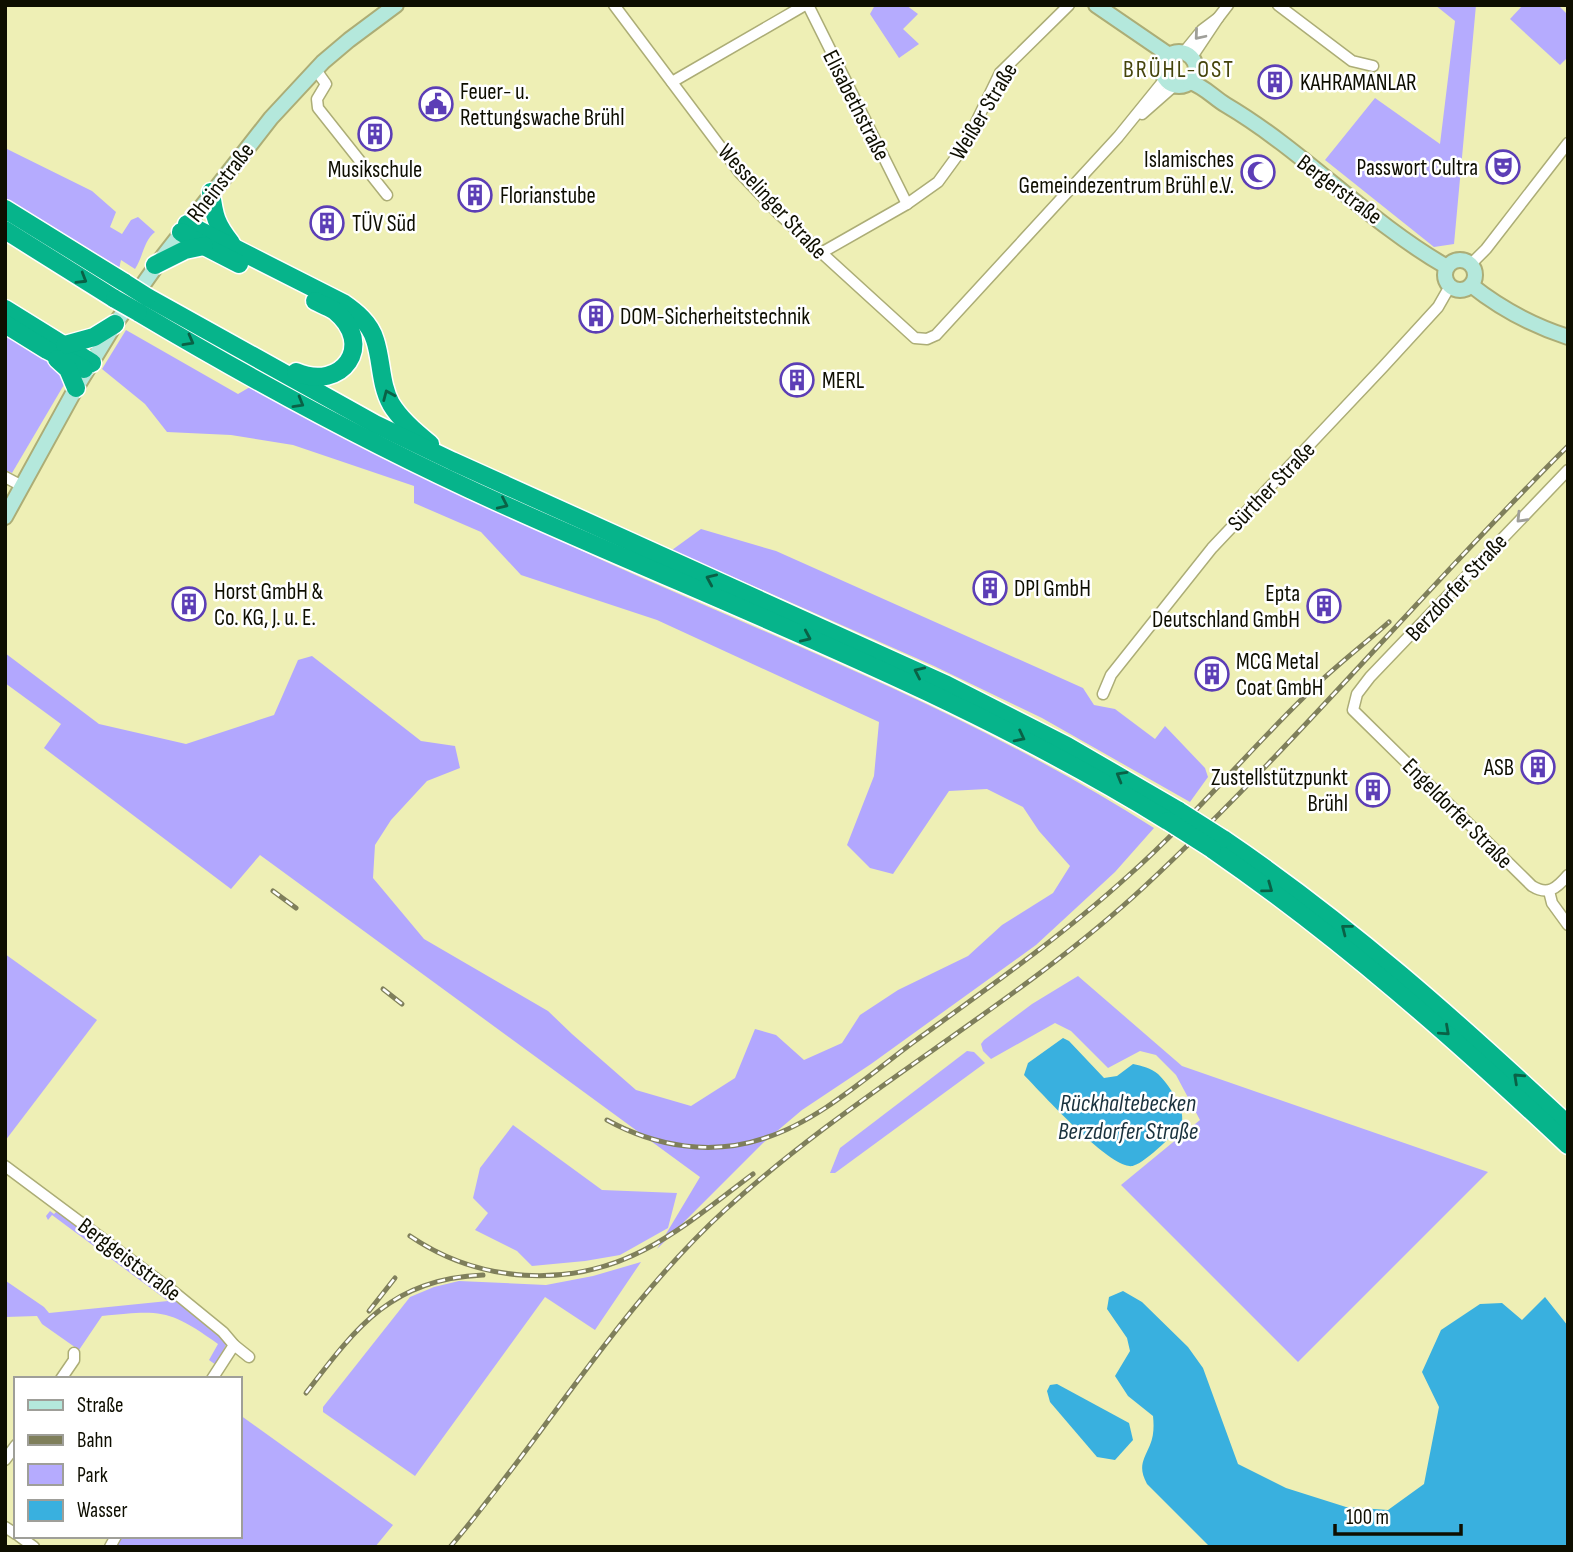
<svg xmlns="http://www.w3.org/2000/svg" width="1573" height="1552" font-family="'Sofia Sans Condensed',sans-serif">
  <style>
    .green { fill: #b5abfe }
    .forest { fill: #b2a7fe }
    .water { fill: #39b0df }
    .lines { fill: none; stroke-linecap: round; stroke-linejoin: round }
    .street-casing { stroke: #acad76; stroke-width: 13 }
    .secondary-casing { stroke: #acad76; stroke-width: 18 }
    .highway-casing { stroke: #fff; stroke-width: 21 }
    .street { stroke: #fff; stroke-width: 10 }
    .secondary { stroke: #b4e8dc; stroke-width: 14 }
    .highway { stroke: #06b48b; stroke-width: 18 }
    .rail-casing { stroke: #7f7f5b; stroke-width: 5 }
    .rail { stroke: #fff; stroke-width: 2.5; stroke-dasharray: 8; stroke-linecap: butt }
    .highway-bridge-casing { stroke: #fff; stroke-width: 21; stroke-linecap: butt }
    .highway-bridge { stroke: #06b48b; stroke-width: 18 }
    .oneway { stroke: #9f9f99 }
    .oneway2 { stroke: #0a6146 }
    .labels { text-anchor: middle; stroke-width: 5; stroke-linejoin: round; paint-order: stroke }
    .poi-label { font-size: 23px; fill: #0e0e00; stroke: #fff; text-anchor: start }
    .street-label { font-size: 23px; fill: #0e0e00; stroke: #fff }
    .neighbourhood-label { font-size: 24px; letter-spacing: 2px; fill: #45440b; stroke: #fff }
    .water-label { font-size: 24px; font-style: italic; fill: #1a323e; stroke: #fff }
  </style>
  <rect width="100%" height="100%" fill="#eeefb5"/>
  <!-- green -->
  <g class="green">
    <path d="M875 5H906L918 14 903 29 919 44 899 58 870 14Z"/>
    <path d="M1435 5H1476L1454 244 1434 247 1325 160 1375 98 1440 144 1455 21Z"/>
    <path d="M1523 5H1558L1568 15V57L1560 65 1510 19Z"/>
    <path d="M5 148 92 191 116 212 110 227 122 234 131 220 138 217 155 232C144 240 143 257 135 269L121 260 119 269 5 201Z"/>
    <path d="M5 328 63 367 65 383 12 473 5 470Z"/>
    <path d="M5 954 97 1020 5 1141Z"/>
    <path d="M1078 976 1182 1066 1488 1172 1298 1362 1121 1185 1200 1120 1176 1075 1156 1055 1140 1051 1108 1068 1071 1031 1055 1023 991 1059 983 1051 981 1044 984 1040 1032 1004Z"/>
    <path d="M967 1051 974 1052 985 1063 835 1173H830L840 1148Z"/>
    <path d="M513 1125 602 1190 677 1193 668 1228 620 1255 585 1261 532 1266 517 1251 475 1230 488 1213 473 1198 480 1168Z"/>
    <path d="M50 1211 54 1214 57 1211 202 1318 227 1343 216 1365 209 1360 218 1344C169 1309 161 1310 102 1316L79 1350 42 1324 37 1316 5 1317 6 1281 44 1307 49 1313 168 1301 52 1215 48 1220 46 1216Z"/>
    <path d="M641 1262 595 1330 545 1297 415 1476 323 1412V1407L410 1297 434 1287 459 1281 546 1285 593 1276Z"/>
    <path d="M240 1415 393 1525 375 1547H113L120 1536H240Z"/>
  </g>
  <!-- forest -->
  <g class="forest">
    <path d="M126 330 238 394 250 387C379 451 508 519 640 577 815 654 993 725 1154 828L1115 872 1036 945 871 1064 802 1110 763 1143 657 1249 700 1177 260 855 231 889 44 748 61 724 5 683V653L99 724 186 744 274 715 298 660 312 656 421 741 455 746 460 768 427 781 391 820 375 845 373 878 424 939 548 1011 572 1034 636 1090 691 1106 735 1078 755 1029 776 1035 804 1060 842 1043 860 1015 898 990 968 956 1002 925 1053 893 1070 866 1039 831 1023 807 987 789 949 791 893 874 870 868 847 845 874 776 879 722 657 620 521 575 481 532 414 503V486L293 445 231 435 167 432 145 404 102 369Z"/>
    <path d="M701 529 776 551 1083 688 1094 705 1115 709 1155 739 1165 726 1205 768 1208 777 1190 802 1042 718 934 666 672 550Z"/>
  </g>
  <!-- water -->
  <g class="water">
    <path d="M1063 1038 1069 1041 1104 1078 1117 1076 1133 1064C1142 1066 1151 1068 1158 1074 1168 1084 1185 1107 1182 1122 1180 1130 1144 1163 1135 1165 1131 1167 1129 1166 1125 1165 1099 1156 1045 1097 1024 1075L1028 1063Z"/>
    <path d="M1123 1291 1142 1302 1188 1347 1203 1368 1238 1464 1286 1488 1346 1507 1388 1510 1424 1484 1439 1407 1422 1372 1441 1330 1480 1304 1502 1303 1522 1320 1545 1297 1568 1326V1547H1210L1147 1484C1138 1467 1143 1461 1150 1445 1154 1436 1154 1425 1153 1416L1128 1396 1115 1376 1130 1351 1127 1338 1107 1309 1109 1297Z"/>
    <path d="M1057 1384 1129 1423 1133 1440 1115 1460 1097 1457 1050 1402 1047 1391 1050 1385Z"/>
  </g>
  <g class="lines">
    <defs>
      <g id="street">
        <path d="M614 5 740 173 779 214 915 338 927 339 936 335 1118 137 1165 79"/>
        <path d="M808 5 907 204"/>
        <path d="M1278 5 1352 61 1373 66"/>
        <path d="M1218 18 1228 5"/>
        <path d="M1184 52 1202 30 1218 18 1192 57"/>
        <path d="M316 70 326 84 317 99 318 108 387 195"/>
        <path d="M672 82 805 5"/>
        <path d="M1142 114 1175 85"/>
        <path d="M821 253 907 204 938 182 965 145 1000 73 1069 5"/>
        <path d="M1471 264 1486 249 1568 143"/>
        <path d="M1568 470 1370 677 1357 694 1353 710 1532 886C1548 896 1557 888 1568 875"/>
        <path d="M5 477 22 486"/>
        <path d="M1103 694 1111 675 1212 548 1383 367 1438 307 1450 286"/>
        <path d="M1549 891 1552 903 1568 925"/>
        <path d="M5 1166 174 1292 223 1332 234 1345 249 1357"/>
        <path d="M61 1379 74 1360V1353"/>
        <path d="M212 1379 234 1345"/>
        <path d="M5 1460 16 1445"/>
        <path d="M5 1527 16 1534"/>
        <path d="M19 1536 34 1547"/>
        <path d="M110 1547 116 1536"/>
      </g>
      <g id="secondary">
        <path d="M1096 5 1169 55"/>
        <circle cx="1179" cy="69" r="17"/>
        <path d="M1190 82C1204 86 1214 98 1226 105 1304 151 1368 222 1447 267"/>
        <circle cx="1460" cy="275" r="15"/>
        <path d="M1471 285C1501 309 1531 325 1568 337"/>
        <path d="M5 517 76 388 115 324 164 255 271 118 323 62 349 40 396 5"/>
      </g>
      <g id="highway">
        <path d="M211 192C214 216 216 224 231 243"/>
        <path d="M5 209 125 283"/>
        <path d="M187 224 343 303C356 312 370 323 375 340 382 361 380 384 391 404 400 419 416 433 430 444"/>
        <path d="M5 230 115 299"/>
        <path d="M181 232 204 246 239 264"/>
        <path d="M155 265 185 250 204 246"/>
        <path d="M147 297 375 424 452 461 947 685 1067 746 1179 811"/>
        <path d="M5 309 92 363"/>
        <path d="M138 312C259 384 383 451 511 508 733 608 961 693 1168 821"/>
        <path d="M5 324 47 350 84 369"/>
        <path d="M65 345 94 337 115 324"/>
        <path d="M57 359 68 369 76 388"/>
        <path d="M296 372C342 392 376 345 335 311 329 307 321 304 315 301"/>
        <path d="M1223 839C1347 923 1458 1022 1568 1125"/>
        <path d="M1212 849C1341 938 1454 1038 1568 1145"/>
      </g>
    </defs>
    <!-- street casing -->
    <use href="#street" class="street-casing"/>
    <!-- secondary casing -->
    <use href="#secondary" class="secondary-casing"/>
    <!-- highway casing -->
    <use href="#highway" class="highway-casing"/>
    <!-- street -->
    <use href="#street" class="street"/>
    <!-- secondary -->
    <use href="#secondary" class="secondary"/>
    <!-- highway -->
    <use href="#highway" class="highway"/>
    <defs>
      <g id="rail">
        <path d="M273 891 296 908"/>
        <path d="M383 989 402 1004"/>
        <path d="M607 1120C656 1147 712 1156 765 1138 819 1121 870 1074 915 1041 988 988 1062 936 1128 876 1190 821 1243 757 1302 699 1329 671 1360 648 1389 622"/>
        <path d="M410 1236C479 1283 569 1289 644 1250 683 1230 718 1200 753 1174"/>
        <path d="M369 1311 395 1278"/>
        <path d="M306 1393C357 1326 392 1279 483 1275"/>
        <path d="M450 1547C544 1437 618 1308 725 1210 855 1091 1016 1006 1145 886 1294 747 1424 589 1568 446"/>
      </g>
    </defs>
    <!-- rail casing -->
    <use href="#rail" class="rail-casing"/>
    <!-- rail -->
    <use href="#rail" class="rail"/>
    <defs>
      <g id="highway-bridge">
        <path d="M125 283 147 297"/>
        <path d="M115 299 138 312"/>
        <path d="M1179 811 1223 839"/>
        <path d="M1168 821 1212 849"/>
      </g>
    </defs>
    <!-- highway-bridge casing -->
    <use href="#highway-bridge" class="highway-bridge-casing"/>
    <!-- highway-bridge -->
    <use href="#highway-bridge" class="highway-bridge"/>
  </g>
  <!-- one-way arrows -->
  <defs><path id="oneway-chevron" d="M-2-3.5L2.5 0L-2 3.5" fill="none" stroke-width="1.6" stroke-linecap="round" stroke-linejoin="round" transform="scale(1.75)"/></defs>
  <g class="oneway">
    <use href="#oneway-chevron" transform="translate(1199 35) rotate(130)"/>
    <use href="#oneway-chevron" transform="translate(1521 518) rotate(134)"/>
  </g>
  <g class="oneway2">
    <use href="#oneway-chevron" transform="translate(82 279) rotate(31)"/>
    <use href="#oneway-chevron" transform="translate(189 341) rotate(29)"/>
    <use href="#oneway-chevron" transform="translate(388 395) rotate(-113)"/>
    <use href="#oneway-chevron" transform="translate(299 403) rotate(30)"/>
    <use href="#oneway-chevron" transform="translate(503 504) rotate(25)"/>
    <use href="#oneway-chevron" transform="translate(711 579) rotate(-156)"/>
    <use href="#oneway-chevron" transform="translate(806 637) rotate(24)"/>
    <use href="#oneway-chevron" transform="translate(919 672) rotate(-155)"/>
    <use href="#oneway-chevron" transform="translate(1020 737) rotate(27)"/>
    <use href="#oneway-chevron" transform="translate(1121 776) rotate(-150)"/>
    <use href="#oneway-chevron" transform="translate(1268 888) rotate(36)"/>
    <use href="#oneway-chevron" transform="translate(1346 929) rotate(-142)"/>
    <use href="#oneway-chevron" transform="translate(1445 1031) rotate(42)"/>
    <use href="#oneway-chevron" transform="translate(1518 1078) rotate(-137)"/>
  </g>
  <!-- icons -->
  <defs>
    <symbol id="building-ring" viewBox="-11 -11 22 22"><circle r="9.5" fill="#fff" stroke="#5c3eb6" stroke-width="1.5"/><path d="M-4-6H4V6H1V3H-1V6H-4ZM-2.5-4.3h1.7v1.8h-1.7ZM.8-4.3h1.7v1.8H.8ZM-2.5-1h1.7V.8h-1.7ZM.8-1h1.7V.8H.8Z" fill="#5c3eb6"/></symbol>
    <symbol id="civic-ring" viewBox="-11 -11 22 22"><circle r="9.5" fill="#fff" stroke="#5c3eb6" stroke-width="1.5"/><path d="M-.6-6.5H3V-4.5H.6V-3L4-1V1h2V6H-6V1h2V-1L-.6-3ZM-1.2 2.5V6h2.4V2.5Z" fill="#5c3eb6"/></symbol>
    <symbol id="theatre-ring" viewBox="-11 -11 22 22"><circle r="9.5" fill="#fff" stroke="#5c3eb6" stroke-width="1.5"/><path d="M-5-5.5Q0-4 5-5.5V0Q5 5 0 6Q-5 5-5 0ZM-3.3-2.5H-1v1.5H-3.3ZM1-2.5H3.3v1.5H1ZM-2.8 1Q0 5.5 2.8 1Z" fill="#5c3eb6"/></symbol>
    <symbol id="mosque-ring" viewBox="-11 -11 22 22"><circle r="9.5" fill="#fff" stroke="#5c3eb6" stroke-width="1.5"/><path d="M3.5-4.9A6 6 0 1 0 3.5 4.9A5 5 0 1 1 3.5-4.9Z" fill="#5c3eb6"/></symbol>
  </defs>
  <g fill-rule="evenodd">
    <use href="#building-ring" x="1256" y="63" width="38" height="38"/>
    <use href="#civic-ring" x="417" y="85" width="38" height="38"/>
    <use href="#building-ring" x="356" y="115" width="38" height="38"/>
    <use href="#theatre-ring" x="1484" y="148" width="38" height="38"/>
    <use href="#mosque-ring" x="1239" y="153" width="38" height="38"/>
    <use href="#building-ring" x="456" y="176" width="38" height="38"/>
    <use href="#building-ring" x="308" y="204" width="38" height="38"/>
    <use href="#building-ring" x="577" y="297" width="38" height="38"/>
    <use href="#building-ring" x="778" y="361" width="38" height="38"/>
    <use href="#building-ring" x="971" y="569" width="38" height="38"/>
    <use href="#building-ring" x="170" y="585" width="38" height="38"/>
    <use href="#building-ring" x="1305" y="587" width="38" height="38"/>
    <use href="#building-ring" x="1193" y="655" width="38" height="38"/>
    <use href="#building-ring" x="1519" y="748" width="38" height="38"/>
    <use href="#building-ring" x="1354" y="771" width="38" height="38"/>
  </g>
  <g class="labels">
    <!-- poi labels -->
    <g class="poi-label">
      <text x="1300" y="90">KAHRAMANLAR</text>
      <text x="460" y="99">Feuer- u.<tspan x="460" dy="26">Rettungswache Brühl</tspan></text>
      <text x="1234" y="167" text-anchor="end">Islamisches<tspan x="1234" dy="26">Gemeindezentrum Brühl e.V.</tspan></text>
      <text x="1478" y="175" text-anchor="end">Passwort Cultra</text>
      <text x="375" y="177" text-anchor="middle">Musikschule</text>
      <text x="500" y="203">Florianstube</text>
      <text x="352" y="231">TÜV Süd</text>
      <text x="620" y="324">DOM-Sicherheitstechnik</text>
      <text x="822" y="388">MERL</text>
      <text x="1014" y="596">DPI GmbH</text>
      <text x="214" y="599">Horst GmbH &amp;<tspan x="214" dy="26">Co. KG, J. u. E.</tspan></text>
      <text x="1300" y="601" text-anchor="end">Epta<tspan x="1300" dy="26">Deutschland GmbH</tspan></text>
      <text x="1236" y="669">MCG Metal<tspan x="1236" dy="26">Coat GmbH</tspan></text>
      <text x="1514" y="775" text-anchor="end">ASB</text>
      <text x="1348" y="785" text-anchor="end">Zustellstützpunkt<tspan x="1348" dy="26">Brühl</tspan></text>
    </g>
    <!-- street labels -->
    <g class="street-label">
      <text transform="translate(857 105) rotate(63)" y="8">Elisabethstraße</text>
      <text transform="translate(983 111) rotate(-59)" y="8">Weißer Straße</text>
      <text transform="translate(220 182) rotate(-52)" y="8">Rheinstraße</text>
      <text transform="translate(1340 189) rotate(37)" y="8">Bergerstraße</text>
      <text transform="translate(773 201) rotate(47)" y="8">Wesselinger Straße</text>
      <text transform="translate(1271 486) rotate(-46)" y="8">Sürther Straße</text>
      <text transform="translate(1456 587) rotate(-47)" y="8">Berzdorfer Straße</text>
      <text transform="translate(1458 813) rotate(45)" y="8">Engeldorfer Straße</text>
      <text transform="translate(130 1259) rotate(37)" y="8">Berggeiststraße</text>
    </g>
    <!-- neighbourhood labels -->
    <g class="neighbourhood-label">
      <text x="1179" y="77">BRÜHL-OST</text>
    </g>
    <!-- water labels -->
    <g class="water-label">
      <text x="1128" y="1111">Rückhaltebecken<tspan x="1128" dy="28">Berzdorfer Straße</tspan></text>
    </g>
  </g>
  <!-- border -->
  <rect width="1573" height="1552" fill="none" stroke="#0e0e00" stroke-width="14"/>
  <!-- legend -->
  <rect x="14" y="1377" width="228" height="161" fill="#ffffff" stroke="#9f9f99" stroke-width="2"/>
  <rect x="28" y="1400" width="35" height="10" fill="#b4e8dc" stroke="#9f9f99" stroke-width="2"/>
  <text x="77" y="1412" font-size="21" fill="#0e0e00">Straße</text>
  <rect x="28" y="1435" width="35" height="10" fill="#7f7f5b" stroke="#9f9f99" stroke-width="2"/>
  <text x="77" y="1447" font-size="21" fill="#0e0e00">Bahn</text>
  <rect x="28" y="1464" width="35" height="21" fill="#b5abfe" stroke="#9f9f99" stroke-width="2"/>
  <text x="77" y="1482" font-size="21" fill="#0e0e00">Park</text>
  <rect x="28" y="1500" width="35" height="21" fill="#39b0df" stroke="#9f9f99" stroke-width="2"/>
  <text x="77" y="1517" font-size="21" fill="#0e0e00">Wasser</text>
  <!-- scale -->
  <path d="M1335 1524v10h126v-10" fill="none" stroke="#0e0e00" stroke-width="3.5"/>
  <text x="1346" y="1524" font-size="21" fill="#0e0e00" stroke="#ffffff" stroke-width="5" paint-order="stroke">100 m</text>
</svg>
